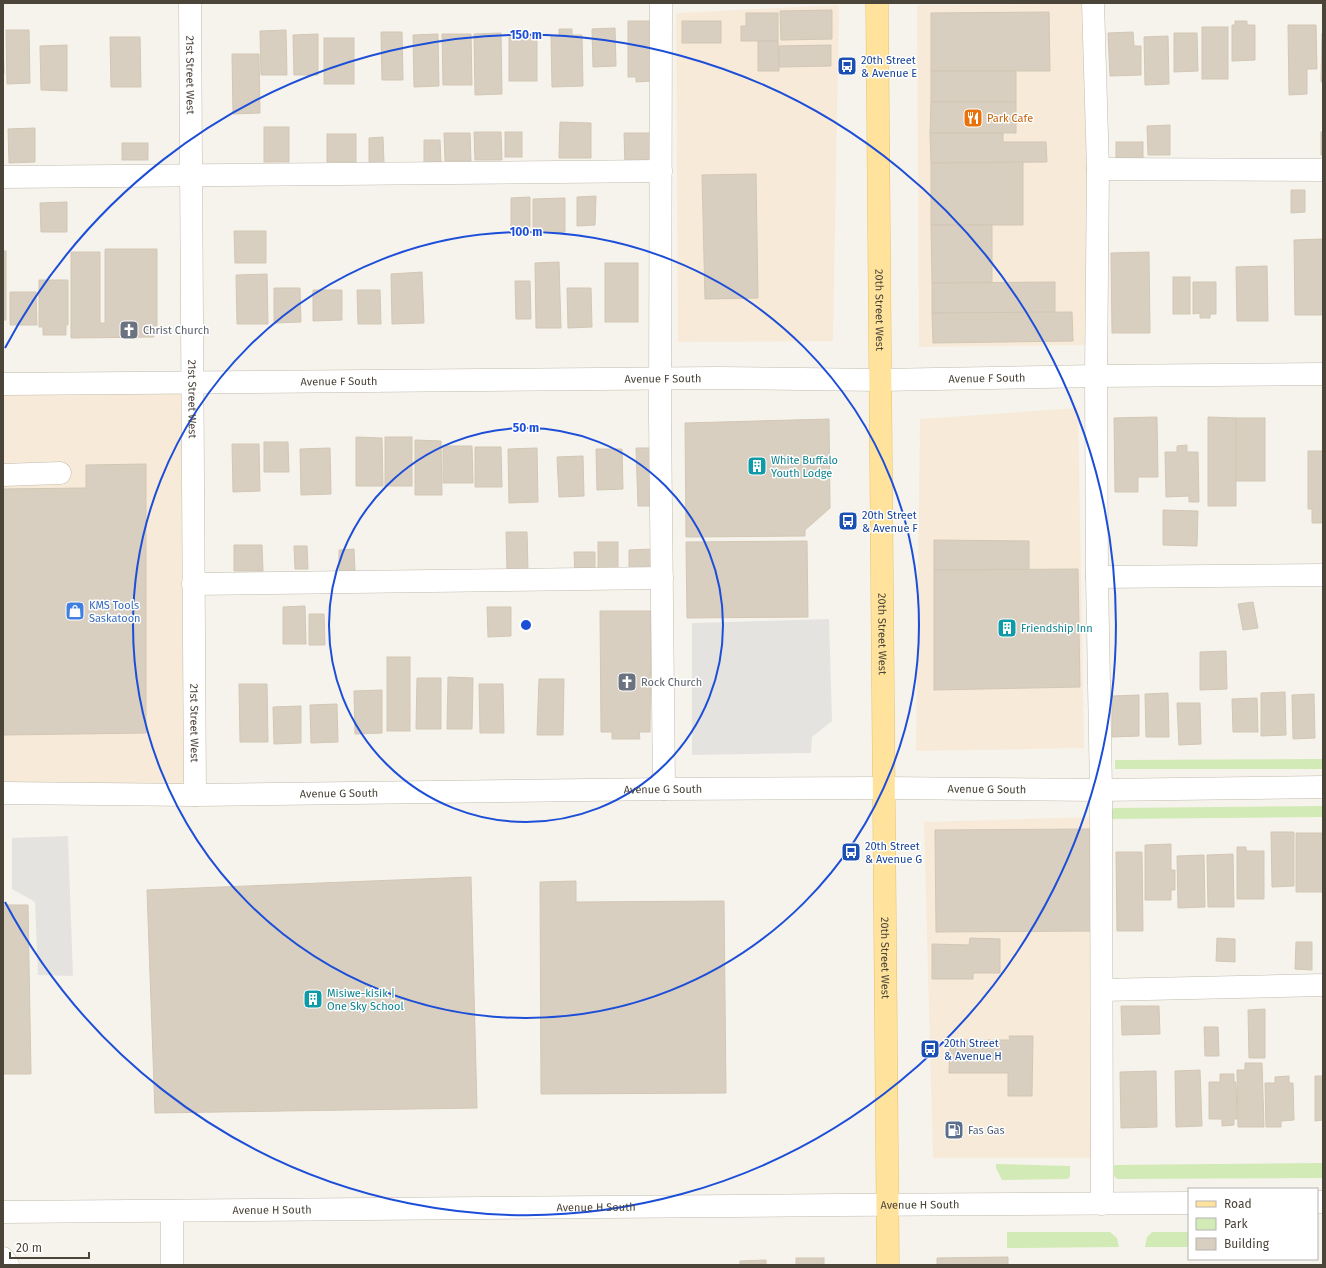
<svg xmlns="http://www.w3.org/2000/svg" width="1326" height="1268" font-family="'Fira Sans',sans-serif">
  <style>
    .commercial { fill: #f7ead8 }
    .green { fill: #d2eab5 }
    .parking { fill: #e5e3e0 }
    .building { fill: #d8cfc1; stroke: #d3c7b4 }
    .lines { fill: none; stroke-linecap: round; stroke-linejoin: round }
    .minor-casing { stroke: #c2bbae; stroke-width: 23 }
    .major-casing { stroke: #e6c16a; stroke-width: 23 }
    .minor { stroke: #fff; stroke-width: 22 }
    .major { stroke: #ffe39c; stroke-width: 22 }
    .ring { fill: none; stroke: #1d4ed8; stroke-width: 2 }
    .labels { text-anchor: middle; stroke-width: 3; stroke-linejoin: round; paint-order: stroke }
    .transit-label { font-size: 11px; fill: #164399; stroke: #fff; text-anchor: start }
    .street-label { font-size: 11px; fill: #4b4439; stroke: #fff }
    .food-label { font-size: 11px; fill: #c56008; stroke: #fff; text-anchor: start }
    .worship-label { font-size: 11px; fill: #5b616d; stroke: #fff; text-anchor: start }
    .culture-label { font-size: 11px; fill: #0d838f; stroke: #fff; text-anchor: start }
    .shop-label { font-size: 11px; fill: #366cbe; stroke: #fff; text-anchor: start }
    .service-label { font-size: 11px; fill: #4e5e75; stroke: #fff; text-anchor: start }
    .centre { fill: #1d4ed8; stroke: #fff; stroke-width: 2 }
    .ring-label { font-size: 12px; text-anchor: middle; font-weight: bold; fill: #1d4ed8; stroke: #fff; stroke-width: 3; stroke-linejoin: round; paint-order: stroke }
  </style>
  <rect width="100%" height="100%" fill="#f6f3ec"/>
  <!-- commercial -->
  <g class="commercial">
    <path d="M1087 4 1091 345 919 347 917 5Z"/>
    <path d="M839 5 833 341 678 342 676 13Z"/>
    <path d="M192 382 195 795 3 793V386Z"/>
    <path d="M1078 408 1084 748 916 751 920 419Z"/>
    <path d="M1096 817 1093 1158H933L924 822Z"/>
  </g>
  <!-- green -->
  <g class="green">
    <path d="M1323 759V769H1115V760Z"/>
    <path d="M1323 806V817L1109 819V812L1114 808Z"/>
    <path d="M1322 1163V1178L1117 1179 1114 1176V1165Z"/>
    <path d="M996 1164 1070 1166V1176L1068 1179 1002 1180 996 1168Z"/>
    <path d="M1007 1232H1110L1117 1238 1119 1247 1007 1248Z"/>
    <path d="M1152 1232H1189V1247H1145L1147 1237Z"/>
  </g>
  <!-- parking -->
  <g class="parking">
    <path d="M829 619 832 721 812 737 811 753 692 755V623Z"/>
    <path d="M68 836 73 976 38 975 35 902 12 889V838Z"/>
  </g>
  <!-- building -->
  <g class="building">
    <path d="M832 10V39L781 40 780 11Z"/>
    <path d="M1049 12 1050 71H931V13Z"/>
    <path d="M746 13H778V41H741V26H746Z"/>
    <path d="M628 21H651V81L636 82V77H628Z"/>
    <rect x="682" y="21" width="39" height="22"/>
    <path d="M1235 21H1247V25H1255V60L1232 61V25H1235Z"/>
    <path d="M1288 25H1316L1317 69H1307V94L1289 95Z"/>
    <rect x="1202" y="27" width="26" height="52"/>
    <path d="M615 28 616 66 593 67 592 29Z"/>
    <path d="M559 29H572V35H582L583 86 552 87 551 36 559 35Z"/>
    <path d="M3 30 4 74H3Z"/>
    <path d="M6 30H29L30 83 7 84Z"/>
    <path d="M286 30 287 75H261L260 31Z"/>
    <path d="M381 32H402L403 80H382Z"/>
    <path d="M1133 32 1134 46H1141V75L1110 76 1108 33Z"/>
    <path d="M501 33 502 94 475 95 474 34Z"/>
    <path d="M1174 33H1197L1198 71 1174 72Z"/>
    <path d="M1322 33H1323V82H1321Z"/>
    <path d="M318 34V75H294L293 35Z"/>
    <path d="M438 34 439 86 414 87 413 35Z"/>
    <path d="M442 34H471L472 85H443Z"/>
    <path d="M1168 36 1169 84 1145 85 1144 37Z"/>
    <path d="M110 37H140L141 87H111Z"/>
    <rect x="509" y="37" width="28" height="44"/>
    <rect x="324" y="38" width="30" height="46"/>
    <path d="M758 41H778L779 71H758Z"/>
    <path d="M67 45V91L41 90 40 46Z"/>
    <path d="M831 45V66L779 67V46Z"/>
    <path d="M232 54H259L260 113 233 114Z"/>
    <rect x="931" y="71" width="85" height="31"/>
    <path d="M931 102H1016V133H930Z"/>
    <path d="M560 122 591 123V158H559Z"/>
    <path d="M1170 125V155H1148L1147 126Z"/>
    <rect x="264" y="127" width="25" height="35"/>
    <path d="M35 128V162L9 163 8 129Z"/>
    <path d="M474 132H501L502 160H475Z"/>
    <rect x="505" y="132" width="17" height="25"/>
    <rect x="1321" y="132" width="2" height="23"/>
    <path d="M444 133H470L471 161H445Z"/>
    <path d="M624 133H653L654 165H625Z"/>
    <path d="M930 133H1003V142H1046L1047 162 931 163Z"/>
    <rect x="327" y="134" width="29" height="28"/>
    <path d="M383 137 384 163 369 164V138Z"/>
    <path d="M424 140H440L441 163H424Z"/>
    <rect x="1116" y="142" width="27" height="19"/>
    <rect x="122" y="143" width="26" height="17"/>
    <path d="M1023 162V225H931V163Z"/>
    <path d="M756 174 758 298 705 299 702 175Z"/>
    <path d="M1291 190H1305V212L1291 213Z"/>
    <path d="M596 196 595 225 577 226V197Z"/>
    <path d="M530 197V227H511V198Z"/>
    <path d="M565 198V232L533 233V199Z"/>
    <path d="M67 202V232H41L40 203Z"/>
    <path d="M931 225H992V283H932Z"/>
    <path d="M234 231H266V263H235Z"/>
    <path d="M1323 239V315H1295L1294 240Z"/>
    <path d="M105 249H157V326H154V337L71 338V252H100V323H105Z"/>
    <rect x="3" y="251" width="3" height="69"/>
    <path d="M1149 252 1150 333H1112L1111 253Z"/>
    <path d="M559 262 561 328H536L535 263Z"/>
    <rect x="605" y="263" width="33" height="59"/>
    <path d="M1267 266 1268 321H1237L1236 267Z"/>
    <path d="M422 272 424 323 392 324 391 274Z"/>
    <path d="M267 274 268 324H237L236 275Z"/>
    <rect x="1173" y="277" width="17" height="37"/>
    <path d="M39 280H68V325H66V335H43V327H39Z"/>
    <path d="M515 281H530L531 319H516Z"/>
    <path d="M1055 282V312L932 313V283Z"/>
    <path d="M1193 282H1216V314H1210V318H1200V313L1193 314Z"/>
    <path d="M274 288H300L301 322 274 323Z"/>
    <path d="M567 288H591L592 327 568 328Z"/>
    <path d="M313 290H342V320L313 321Z"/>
    <path d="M357 290H380L381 324H358Z"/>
    <path d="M10 292H36L37 325H10Z"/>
    <path d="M1072 312 1073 341 933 343 932 313Z"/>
    <path d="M1157 417 1158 477H1138V492H1115L1114 418Z"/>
    <path d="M1208 417 1236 418V506H1208Z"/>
    <rect x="1236" y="418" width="29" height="63"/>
    <path d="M829 419 830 508 805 530V536L686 537 685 423Z"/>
    <path d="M356 437 382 438 383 486H356Z"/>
    <rect x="385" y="437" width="27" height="49"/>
    <path d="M415 440 441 441 442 495H415Z"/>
    <path d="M264 442H288L289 472H264Z"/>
    <path d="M232 444H259L260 491 233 492Z"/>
    <path d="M1187 445V452H1198L1199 502H1189V496L1166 497 1165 452H1177V446Z"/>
    <path d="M443 446H472L473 483H443Z"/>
    <path d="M475 447H501L502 487H475Z"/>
    <path d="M330 448 331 494 301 495 300 449Z"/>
    <path d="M537 448 538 502 509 503 508 449Z"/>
    <path d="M636 448H654L656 506H638Z"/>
    <path d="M596 449H622L623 489 597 490Z"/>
    <path d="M1308 451H1323V523H1312V509H1308Z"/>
    <path d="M583 456 584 496 559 497 557 457Z"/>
    <path d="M146 464V733L3 735V489L86 488V465Z"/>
    <path d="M1163 510 1198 511 1197 546 1163 545Z"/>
    <path d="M506 532H527L528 571H507Z"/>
    <path d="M934 540 1029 541V570H934Z"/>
    <path d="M807 541 808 617 687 618 686 542Z"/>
    <rect x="598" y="542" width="20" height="26"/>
    <path d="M234 545H262L263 571H234Z"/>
    <path d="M294 546H307L308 569H295Z"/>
    <path d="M354 549 355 572H339V550Z"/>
    <path d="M653 549V573L629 574V550Z"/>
    <path d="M574 552H595V573H575Z"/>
    <path d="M1078 569 1080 687 934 690V570Z"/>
    <path d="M1253 602 1258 628 1243 630 1238 604Z"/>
    <path d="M305 606 306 644H283V607Z"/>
    <path d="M487 607H511V636L488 637Z"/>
    <path d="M600 611H651L650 732H639L640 739H612V732H601Z"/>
    <path d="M309 614H324L325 645H309Z"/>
    <path d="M1226 651 1227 689 1200 690V652Z"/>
    <rect x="387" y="657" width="23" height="74"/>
    <path d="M448 677 473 678 472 729H447Z"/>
    <path d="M417 678H441V729H416Z"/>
    <path d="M539 679H564L563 735H537Z"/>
    <path d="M239 684H267L268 742H240Z"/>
    <path d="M479 684H503L504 733H480Z"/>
    <path d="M382 690V733L355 734 354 691Z"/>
    <path d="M1285 692 1286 735 1261 736V693Z"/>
    <path d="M1168 693 1169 737H1146L1145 694Z"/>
    <path d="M1314 694 1315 738 1293 739 1292 695Z"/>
    <path d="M1139 695V736L1112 737V696Z"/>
    <path d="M1257 698 1258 732H1233L1232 699Z"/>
    <path d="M1177 703H1200L1201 744 1179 745Z"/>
    <path d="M337 704 338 742 311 743 310 705Z"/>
    <path d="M301 706V743L274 744 273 707Z"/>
    <path d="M1090 829 1091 931 936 932 935 830Z"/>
    <path d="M1271 832H1294V886L1272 887Z"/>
    <path d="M1296 833H1322L1323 892H1296Z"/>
    <path d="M1171 844V870H1175V890H1171V900H1145V845Z"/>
    <path d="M1237 847H1246V851H1264V899H1237Z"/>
    <path d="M1116 852H1142L1143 931H1117Z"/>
    <path d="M1233 854 1234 907H1208L1207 855Z"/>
    <path d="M1204 855 1205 907 1178 908 1177 856Z"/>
    <path d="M471 877 477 1108 155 1113 147 890Z"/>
    <path d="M576 881V902L724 901 726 1093 541 1094 540 882Z"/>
    <path d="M3 905H28L31 1074H3Z"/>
    <path d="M970 938 1000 939V973H973V979H932V944L969 945Z"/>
    <path d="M1217 938 1235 939V962L1216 961Z"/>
    <path d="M1296 942H1312V970L1295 969Z"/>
    <path d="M1121 1006H1159L1160 1034 1122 1035Z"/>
    <path d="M1265 1009V1058H1249L1248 1010Z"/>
    <path d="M1204 1027H1218L1219 1056H1205Z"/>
    <path d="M1009 1036H1033L1032 1096H1008V1073H949L950 1040H1010Z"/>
    <path d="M1245 1063H1262L1264 1127H1238L1237 1070H1245Z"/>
    <path d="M1200 1070 1202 1126 1176 1127 1175 1071Z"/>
    <path d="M1156 1071 1157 1127 1121 1128 1120 1072Z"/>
    <path d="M1220 1074H1234V1082H1236L1237 1119H1234V1125L1222 1126V1119H1209V1082H1220Z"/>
    <path d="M1289 1076V1083H1293L1294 1120 1281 1121V1127H1266L1265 1083H1275V1077Z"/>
    <path d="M1315 1076H1323V1120L1315 1121Z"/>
    <path d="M1008 1257V1265H937V1258Z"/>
    <rect x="796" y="1258" width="28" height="7"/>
    <path d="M766 1260V1265H740V1261Z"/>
  </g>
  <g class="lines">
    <defs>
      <g id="minor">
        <path id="s1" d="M190 3 195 795"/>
        <path d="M661 3 660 416 664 789"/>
        <path d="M1093 3 1098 169 1096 376 1097 577 1101 790 1102 1204"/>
        <path d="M1098 169 1323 170"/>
        <path d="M3 177 661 171"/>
        <path id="s2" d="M3 384 719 378 880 380 1096 376 1323 374"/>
        <path d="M3 475 60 473"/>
        <path d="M1097 577 1323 575"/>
        <path d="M193 584 662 578"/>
        <path id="s3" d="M3 793 195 795 664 789 883 788 1101 790 1323 787"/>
        <path d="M1102 990 1323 985"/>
        <path d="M1317 1202H1323"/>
        <path d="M172 1211V1265"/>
        <path id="s4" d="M3 1212 840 1205 1189 1203"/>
        <path d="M3 1258 8 1265"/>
      </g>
      <g id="major">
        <path id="s5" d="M877 3 888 1265"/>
      </g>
    </defs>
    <!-- minor casing -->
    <use href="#minor" class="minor-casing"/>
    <!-- major casing -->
    <use href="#major" class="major-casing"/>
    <!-- minor -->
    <use href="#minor" class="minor"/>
    <!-- major -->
    <use href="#major" class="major"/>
  </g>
  <!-- distance rings -->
  <g class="ring">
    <circle cx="526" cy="625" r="197"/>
    <circle cx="526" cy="625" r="393"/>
    <path d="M5 348A590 590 0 1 1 5 902"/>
  </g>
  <!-- icons -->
  <defs>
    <symbol id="bus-square" viewBox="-11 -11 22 22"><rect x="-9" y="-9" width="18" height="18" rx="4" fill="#1a4fb4" stroke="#fff"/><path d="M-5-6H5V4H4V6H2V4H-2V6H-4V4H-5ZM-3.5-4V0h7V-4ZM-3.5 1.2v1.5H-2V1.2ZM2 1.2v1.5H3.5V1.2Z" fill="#fff"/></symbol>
    <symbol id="restaurant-square" viewBox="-11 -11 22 22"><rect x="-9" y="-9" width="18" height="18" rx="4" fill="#e8710a" stroke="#fff"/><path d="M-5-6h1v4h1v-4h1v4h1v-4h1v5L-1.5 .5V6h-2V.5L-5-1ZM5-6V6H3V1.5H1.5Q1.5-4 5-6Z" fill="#fff"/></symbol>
    <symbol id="church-square" viewBox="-11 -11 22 22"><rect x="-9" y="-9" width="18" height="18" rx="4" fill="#6b7280" stroke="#fff"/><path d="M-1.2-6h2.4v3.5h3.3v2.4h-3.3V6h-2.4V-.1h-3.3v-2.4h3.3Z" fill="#fff"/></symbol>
    <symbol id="building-square" viewBox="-11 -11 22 22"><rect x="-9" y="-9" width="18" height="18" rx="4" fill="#0f9aa8" stroke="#fff"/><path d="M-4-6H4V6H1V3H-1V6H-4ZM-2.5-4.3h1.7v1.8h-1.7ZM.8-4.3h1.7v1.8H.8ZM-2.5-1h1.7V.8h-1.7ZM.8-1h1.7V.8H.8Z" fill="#fff"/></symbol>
    <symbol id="shop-square" viewBox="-11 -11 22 22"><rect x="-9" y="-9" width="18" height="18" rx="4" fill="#3f7fe0" stroke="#fff"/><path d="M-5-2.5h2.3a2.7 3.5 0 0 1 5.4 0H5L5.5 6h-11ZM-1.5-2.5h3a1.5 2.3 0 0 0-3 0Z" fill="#fff"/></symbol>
    <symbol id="fuel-square" viewBox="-11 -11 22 22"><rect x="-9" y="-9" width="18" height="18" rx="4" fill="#5c6f8a" stroke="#fff"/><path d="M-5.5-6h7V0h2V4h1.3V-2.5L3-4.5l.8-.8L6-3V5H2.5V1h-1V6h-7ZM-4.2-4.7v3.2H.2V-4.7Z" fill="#fff"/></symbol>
  </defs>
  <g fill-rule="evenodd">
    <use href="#bus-square" x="836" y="55" width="22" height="22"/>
    <use href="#restaurant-square" x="962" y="107" width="22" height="22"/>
    <use href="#church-square" x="118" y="319" width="22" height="22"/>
    <use href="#building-square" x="746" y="455" width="22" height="22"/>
    <use href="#bus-square" x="837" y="510" width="22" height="22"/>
    <use href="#shop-square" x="64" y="600" width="22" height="22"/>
    <use href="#building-square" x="996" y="617" width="22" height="22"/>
    <use href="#church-square" x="616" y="671" width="22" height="22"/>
    <use href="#bus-square" x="840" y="841" width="22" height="22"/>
    <use href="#building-square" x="302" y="988" width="22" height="22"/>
    <use href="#bus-square" x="919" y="1038" width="22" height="22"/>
    <use href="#fuel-square" x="943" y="1119" width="22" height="22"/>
  </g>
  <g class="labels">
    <!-- transit labels -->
    <g class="transit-label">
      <text x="861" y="64">20th Street<tspan x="861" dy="13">&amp; Avenue E</tspan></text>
      <text x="862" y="519">20th Street<tspan x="862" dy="13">&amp; Avenue F</tspan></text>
      <text x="865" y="850">20th Street<tspan x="865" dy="13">&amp; Avenue G</tspan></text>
      <text x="944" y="1047">20th Street<tspan x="944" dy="13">&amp; Avenue H</tspan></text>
    </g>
    <!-- street labels -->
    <g class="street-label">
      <text dy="4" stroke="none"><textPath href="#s1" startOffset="72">21st Street West</textPath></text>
      <text dy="4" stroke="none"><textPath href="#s5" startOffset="307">20th Street West</textPath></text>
      <text dy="4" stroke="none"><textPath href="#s2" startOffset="660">Avenue F South</textPath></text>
      <text dy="4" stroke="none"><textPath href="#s2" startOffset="984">Avenue F South</textPath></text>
      <text dy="4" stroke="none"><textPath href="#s2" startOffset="336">Avenue F South</textPath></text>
      <text dy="4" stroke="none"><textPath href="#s1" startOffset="396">21st Street West</textPath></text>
      <text dy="4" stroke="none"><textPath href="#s5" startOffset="631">20th Street West</textPath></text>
      <text dy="4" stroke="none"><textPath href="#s1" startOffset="720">21st Street West</textPath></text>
      <text dy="4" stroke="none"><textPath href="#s3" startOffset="660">Avenue G South</textPath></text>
      <text dy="4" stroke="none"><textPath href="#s3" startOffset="984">Avenue G South</textPath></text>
      <text dy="4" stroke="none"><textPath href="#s3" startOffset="336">Avenue G South</textPath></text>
      <text dy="4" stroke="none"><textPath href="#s5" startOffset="955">20th Street West</textPath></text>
      <text dy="4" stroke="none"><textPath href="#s4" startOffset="917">Avenue H South</textPath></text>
      <text dy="4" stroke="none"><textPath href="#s4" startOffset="593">Avenue H South</textPath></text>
      <text dy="4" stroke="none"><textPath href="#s4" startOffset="269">Avenue H South</textPath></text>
    </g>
    <!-- food labels -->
    <g class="food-label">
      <text x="987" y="122">Park Cafe</text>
    </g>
    <!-- worship labels -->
    <g class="worship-label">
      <text x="143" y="334">Christ Church</text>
      <text x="641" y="686">Rock Church</text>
    </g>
    <!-- culture labels -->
    <g class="culture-label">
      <text x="771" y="464">White Buffalo<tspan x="771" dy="13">Youth Lodge</tspan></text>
      <text x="1021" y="632">Friendship Inn</text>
      <text x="327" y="997">Misiwe-kisik |<tspan x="327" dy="13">One Sky School</tspan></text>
    </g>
    <!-- shop labels -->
    <g class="shop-label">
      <text x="89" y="609">KMS Tools<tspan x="89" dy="13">Saskatoon</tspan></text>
    </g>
    <!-- service labels -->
    <g class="service-label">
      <text x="968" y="1134">Fas Gas</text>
    </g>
  </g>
  <circle cx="526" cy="625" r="6" class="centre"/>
  <g class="ring-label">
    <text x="526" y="39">150 m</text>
    <text x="526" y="236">100 m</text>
    <text x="526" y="432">50 m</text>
  </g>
  <!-- border -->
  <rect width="1326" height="1268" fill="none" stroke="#4b4439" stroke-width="8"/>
  <!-- legend -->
  <rect x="1188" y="1188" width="130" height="72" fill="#ffffff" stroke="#b7b4b0"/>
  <rect x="1196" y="1201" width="20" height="6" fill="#ffe39c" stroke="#b7b4b0"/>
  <text x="1224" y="1208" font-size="12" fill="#4b4439">Road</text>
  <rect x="1196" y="1218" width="20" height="12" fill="#d2eab5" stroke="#b7b4b0"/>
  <text x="1224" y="1228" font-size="12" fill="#4b4439">Park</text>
  <rect x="1196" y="1238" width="20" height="12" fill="#d8cfc1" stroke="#b7b4b0"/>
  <text x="1224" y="1248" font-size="12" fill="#4b4439">Building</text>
  <!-- scale -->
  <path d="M10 1252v6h79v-6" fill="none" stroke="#4b4439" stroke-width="2"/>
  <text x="16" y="1252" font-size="12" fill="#4b4439" stroke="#ffffff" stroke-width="3" paint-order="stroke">20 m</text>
</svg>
